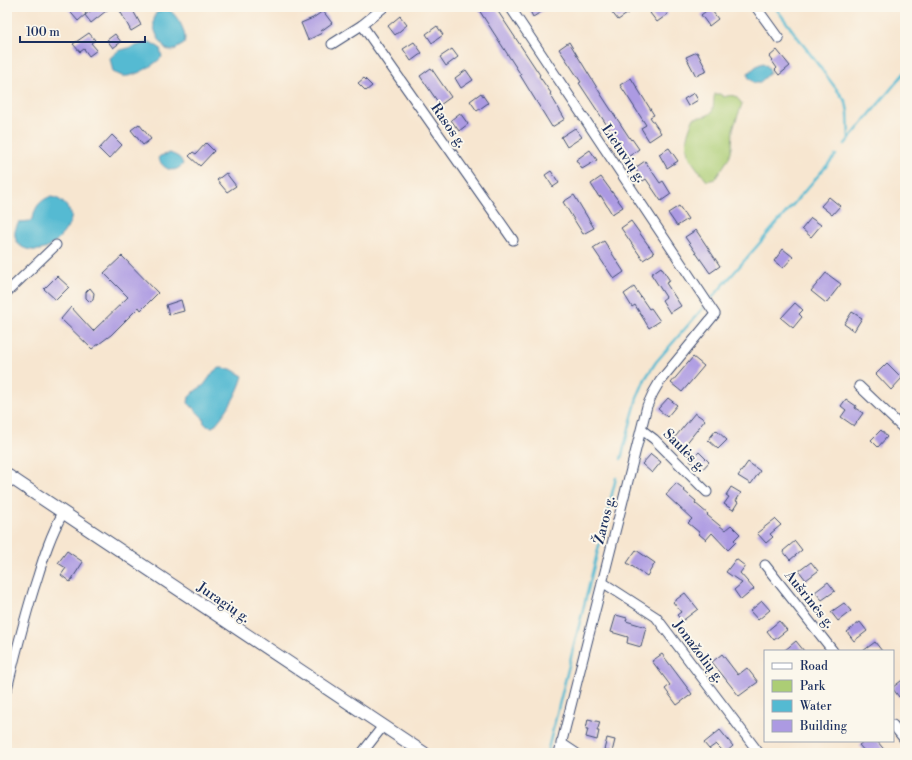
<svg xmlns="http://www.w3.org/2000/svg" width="912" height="760" font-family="'Libre Bodoni',serif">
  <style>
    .green { fill: #accd75; stroke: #647e6a }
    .water { fill: #54bad2; stroke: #387498 }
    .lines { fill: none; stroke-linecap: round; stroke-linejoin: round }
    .stream { stroke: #54bad2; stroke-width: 2.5 }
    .building { fill: #ac9ae2 }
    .minor-casing { stroke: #3c4a6f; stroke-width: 11 }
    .major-casing { stroke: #3c4a6f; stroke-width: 14 }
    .minor { stroke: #fff; stroke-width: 9 }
    .major { stroke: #fff; stroke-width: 12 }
    .labels { text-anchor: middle; stroke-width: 4; stroke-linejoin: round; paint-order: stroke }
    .street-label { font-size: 14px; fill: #1b2f5e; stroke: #fbf7ec }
  </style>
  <rect width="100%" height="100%" fill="#fbf7ec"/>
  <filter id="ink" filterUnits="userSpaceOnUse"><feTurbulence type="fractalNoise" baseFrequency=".025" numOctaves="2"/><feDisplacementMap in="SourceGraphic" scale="8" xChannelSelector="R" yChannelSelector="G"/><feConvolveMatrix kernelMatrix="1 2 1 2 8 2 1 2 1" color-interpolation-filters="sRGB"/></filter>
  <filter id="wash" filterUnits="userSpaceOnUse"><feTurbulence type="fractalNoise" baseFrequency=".012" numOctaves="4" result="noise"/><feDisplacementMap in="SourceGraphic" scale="16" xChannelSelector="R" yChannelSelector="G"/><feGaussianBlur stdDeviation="0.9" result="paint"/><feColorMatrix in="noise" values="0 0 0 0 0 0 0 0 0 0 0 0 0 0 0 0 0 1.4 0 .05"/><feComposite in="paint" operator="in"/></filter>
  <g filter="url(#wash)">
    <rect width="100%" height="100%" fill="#f7e6d0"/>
    <!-- green -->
    <path class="green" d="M715 94H720L724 97C733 94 736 95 742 104L733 129 732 148 729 158 715 179 707 181C688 157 679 149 694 118 699 117 704 117 708 115 716 112 712 100 715 94Z"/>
    <!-- water -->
    <g class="water">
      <path d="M167 8C177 15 188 32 184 44L172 51 166 49C157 38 150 26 156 13Z"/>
      <path d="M150 42 160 48 162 57C154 65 134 78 122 76 119 75 116 73 113 72L110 58 118 51Z"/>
      <path d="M763 63C767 65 770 68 770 73L759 83H754L748 77V73L758 65Z"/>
      <path d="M170 153C177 156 181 157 183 164 174 175 163 169 158 158L160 156Z"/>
      <path d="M49 197C56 197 62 200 67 207 68 209 71 212 71 214 74 224 56 243 47 248 38 252 22 251 17 242 13 234 15 229 19 222L31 221C36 209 36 203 49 197Z"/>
      <path d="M220 368 231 369 243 376C238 394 226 413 213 427L207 426 204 423 203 418 188 403 189 397 195 391 204 385 214 371Z"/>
    </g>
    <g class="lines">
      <!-- stream -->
      <g class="stream">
        <path d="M775 7 846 102 848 112 849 139"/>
        <path d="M845 144 905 72"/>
        <path d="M712 298 836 155"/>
        <path d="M621 459 637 398 645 379 656 362 703 308"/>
        <path d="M547 753 616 478"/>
      </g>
    </g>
    <g id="blocks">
      <!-- building -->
      <g class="building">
        <path d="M66 7H80L86 14 78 21Z"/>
        <path d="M96 7H111L91 23 85 15Z"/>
        <path d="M118 7H131L141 25 131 31Z"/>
        <path d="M477 7H495L540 75 539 76 551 93 550 94 565 119 552 127 520 75H521Z"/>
        <path d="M528 7H549L533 17Z"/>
        <path d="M617 7H626L630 12 618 20 611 11Z"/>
        <path d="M657 7H663L668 14 657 22 650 13Z"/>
        <path d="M710 8 718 19 709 26 701 15Z"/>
        <path d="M323 11 332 23 321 31 322 33 308 40 301 23 313 18Z"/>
        <path d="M400 16 407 25 395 35 388 26Z"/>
        <path d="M437 26 443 35 432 43 426 34Z"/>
        <path d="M89 33 95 40 91 43 97 50 89 56 84 49 80 52 73 44Z"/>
        <path d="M115 34 121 42 113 48 107 40Z"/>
        <path d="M414 42 422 53 411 61 403 49Z"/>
        <path d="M569 42 602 96 631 140 632 139 639 149 628 157 579 83 581 82 559 49Z"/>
        <path d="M452 49 458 57 446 66 440 57Z"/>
        <path d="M777 50 790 66 779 75 775 70 777 68 769 57Z"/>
        <path d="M697 52 707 71 696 76 686 57Z"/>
        <path d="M431 68 451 97 440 105 420 76Z"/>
        <path d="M466 70 473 80 461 88 455 78Z"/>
        <path d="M364 78 372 86 366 91 358 83Z"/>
        <path d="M631 78 654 115 650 117 661 133 649 141 641 128 646 125 620 85Z"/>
        <path d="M481 93 488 103 477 111 470 101Z"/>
        <path d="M694 93 698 100 688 106 684 99Z"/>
        <path d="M460 113 468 124 459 131 451 120Z"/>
        <path d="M139 124 151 139 143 145 131 130Z"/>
        <path d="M575 128 582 137 567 147 561 137Z"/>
        <path d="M112 135 122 145 109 159 99 149Z"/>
        <path d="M206 143 214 151 200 166 189 156 193 152 196 154Z"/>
        <path d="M669 148 678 161 667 168 659 154Z"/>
        <path d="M590 150 597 160 582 169 576 160Z"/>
        <path d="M645 161 660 183 663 181 671 194 661 201 646 179 643 181 635 168Z"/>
        <path d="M551 171 559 183 553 187 545 175Z"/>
        <path d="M226 173 236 186 227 192 217 180Z"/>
        <path d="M601 177 623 207 612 214 601 196 599 197 591 184Z"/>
        <path d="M574 195 594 228 583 234 563 202Z"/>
        <path d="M829 197 840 206 832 215 821 206Z"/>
        <path d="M679 206 688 219 677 226 668 213Z"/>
        <path d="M811 218 821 225 811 237 802 229Z"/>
        <path d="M631 221 654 253 643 260 621 228Z"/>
        <path d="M696 230 720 266 710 273 685 237Z"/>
        <path d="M604 241 624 272 614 279 593 248Z"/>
        <path d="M783 249 793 257 783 268 774 261Z"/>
        <path d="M122 256 158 293 141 310 139 307 111 335 92 349 61 319 71 307 93 331 128 297 104 273Z"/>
        <path d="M661 267 670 281 666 283 681 306 670 313 662 300 666 297 651 274Z"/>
        <path d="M826 273 841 284 826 303 811 291Z"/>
        <path d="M57 276 69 287 56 300 44 289Z"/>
        <path d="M634 287 649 309 651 308 660 321 649 328 635 305 632 307 624 294Z"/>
        <path d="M90 288 94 293 93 300 90 302 86 298V292Z"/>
        <path d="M181 300 184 311 169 315 166 305Z"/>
        <path d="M795 303 803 310 799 314 802 317 793 328 781 318Z"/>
        <path d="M852 312 862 318 854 331 844 324Z"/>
        <path d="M693 357 704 366 682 392 671 383Z"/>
        <path d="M887 363 902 378 891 390 876 374Z"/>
        <path d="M668 398 677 405 667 417 658 409Z"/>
        <path d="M846 399 856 406 855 408 863 413 854 426 841 417 846 410 841 406Z"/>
        <path d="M695 413 705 420 681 450 671 442Z"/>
        <path d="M716 430 727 440 718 449 708 440Z"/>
        <path d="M881 430 887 437 878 447 871 440Z"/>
        <path d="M699 452 709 462 701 471 690 461Z"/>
        <path d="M651 454 661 462 652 473 642 464Z"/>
        <path d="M748 462 760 471 751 484 738 476Z"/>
        <path d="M676 483 684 489 683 490 696 501 695 503 708 514 707 515 725 530 731 525 740 534 734 540 736 542 728 550 712 533 706 540 699 534 700 533 688 523 692 519 666 495Z"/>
        <path d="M731 487 741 493 736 501 738 502 733 510 724 504 729 497 726 495Z"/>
        <path d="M775 519 781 525 770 534 773 537 766 543 757 533Z"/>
        <path d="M795 541 802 550 790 560 783 551Z"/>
        <path d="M636 550 655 563 647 576 627 563Z"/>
        <path d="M67 551 83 562 70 582 61 575 66 568 58 563Z"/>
        <path d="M736 559 745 566 740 573 754 589 741 600 734 590 742 583 726 572Z"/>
        <path d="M811 562 818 571 806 580 799 571Z"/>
        <path d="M828 582 835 591 822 600 815 592Z"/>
        <path d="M685 593 698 609 682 621 677 615 681 612 673 602Z"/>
        <path d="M762 601 770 610 758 620 750 611Z"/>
        <path d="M844 603 851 611 838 621 831 612Z"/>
        <path d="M616 615 627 618 626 621 646 627 641 647 627 643 628 637 611 632Z"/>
        <path d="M779 621 787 630 774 640 767 631Z"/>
        <path d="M860 622 867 631 854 641 847 632Z"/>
        <path d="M796 641 804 651H784Z"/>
        <path d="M875 642 882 651H863Z"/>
        <path d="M662 654 692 694 677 705 665 689 670 685 652 661Z"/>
        <path d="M722 654 738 675 747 668 758 682 739 696 712 662Z"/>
        <path d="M905 678V692L899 697 893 689V687Z"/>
        <path d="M588 719 600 722 597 731H599L597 740 586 737 588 729H586Z"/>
        <path d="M720 730 733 746 725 753 716 744 709 749 704 743Z"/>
        <path d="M607 738 615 740 612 752 604 750Z"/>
        <path d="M864 741H877L887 753H866L859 745Z"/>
      </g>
    </g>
  </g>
  <g filter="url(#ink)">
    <use href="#blocks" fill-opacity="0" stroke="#3c4a6f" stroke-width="1"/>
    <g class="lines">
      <defs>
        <g id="minor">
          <path d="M510 7 715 314 660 381 653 393 647 406 559 753"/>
          <path d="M756 7 779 39"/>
          <path d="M362 25 513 240"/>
          <path d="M332 44 362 25 384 7"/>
          <path d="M7 292 56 245"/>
          <path d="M859 386 905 430"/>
          <path d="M642 430 654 439 707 492"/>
          <path d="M765 565 833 651"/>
          <path d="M602 582 656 617 759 753"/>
          <path d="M7 689C16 652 25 615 37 579 44 556 51 534 63 513"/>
          <path d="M893 725 905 740"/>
          <path d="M561 743 576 753"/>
          <path d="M362 753 383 726"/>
        </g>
        <path id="major" d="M7 475 424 753"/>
      </defs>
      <!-- minor casing -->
      <use href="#minor" class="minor-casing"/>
      <!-- major casing -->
      <use href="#major" class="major-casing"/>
      <!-- minor -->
      <use href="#minor" class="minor"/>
      <!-- major -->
      <use href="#major" class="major"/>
    </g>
  </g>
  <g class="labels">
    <!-- street labels -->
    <g class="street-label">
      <text transform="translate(449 125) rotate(55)" y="5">Rasos g.</text>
      <text transform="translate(624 153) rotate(56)" y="5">Lietuvių g.</text>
      <text transform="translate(685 450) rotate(45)" y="5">Saulės g.</text>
      <text transform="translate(604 520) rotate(-76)" y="5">Žaros g.</text>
      <text transform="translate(810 599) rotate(51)" y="5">Aušrinės g.</text>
      <text transform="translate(224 602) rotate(34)" y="5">Juragių g.</text>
      <text transform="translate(699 651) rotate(53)" y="5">Jonažolių g.</text>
    </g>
  </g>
  <!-- margin -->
  <rect width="912" height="760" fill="none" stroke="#fbf7ec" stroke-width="24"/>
  <!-- legend -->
  <rect x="764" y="650" width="130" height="92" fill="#fbf7ec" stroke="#a1a7b3"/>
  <rect x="772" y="663" width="20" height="6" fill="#ffffff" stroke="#a1a7b3"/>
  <text x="800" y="670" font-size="12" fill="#1b2f5e">Road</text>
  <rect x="772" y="680" width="20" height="12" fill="#accd75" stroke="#a1a7b3"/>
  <text x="800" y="690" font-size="12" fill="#1b2f5e">Park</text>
  <rect x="772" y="700" width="20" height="12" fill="#54bad2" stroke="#a1a7b3"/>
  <text x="800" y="710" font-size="12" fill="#1b2f5e">Water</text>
  <rect x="772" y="720" width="20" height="12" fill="#ac9ae2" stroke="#a1a7b3"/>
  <text x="800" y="730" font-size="12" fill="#1b2f5e">Building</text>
  <!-- scale -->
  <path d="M20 36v6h125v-6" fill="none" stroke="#1b2f5e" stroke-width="2"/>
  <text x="26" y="36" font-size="12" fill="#1b2f5e" stroke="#fbf7ec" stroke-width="3" paint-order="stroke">100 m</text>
</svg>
